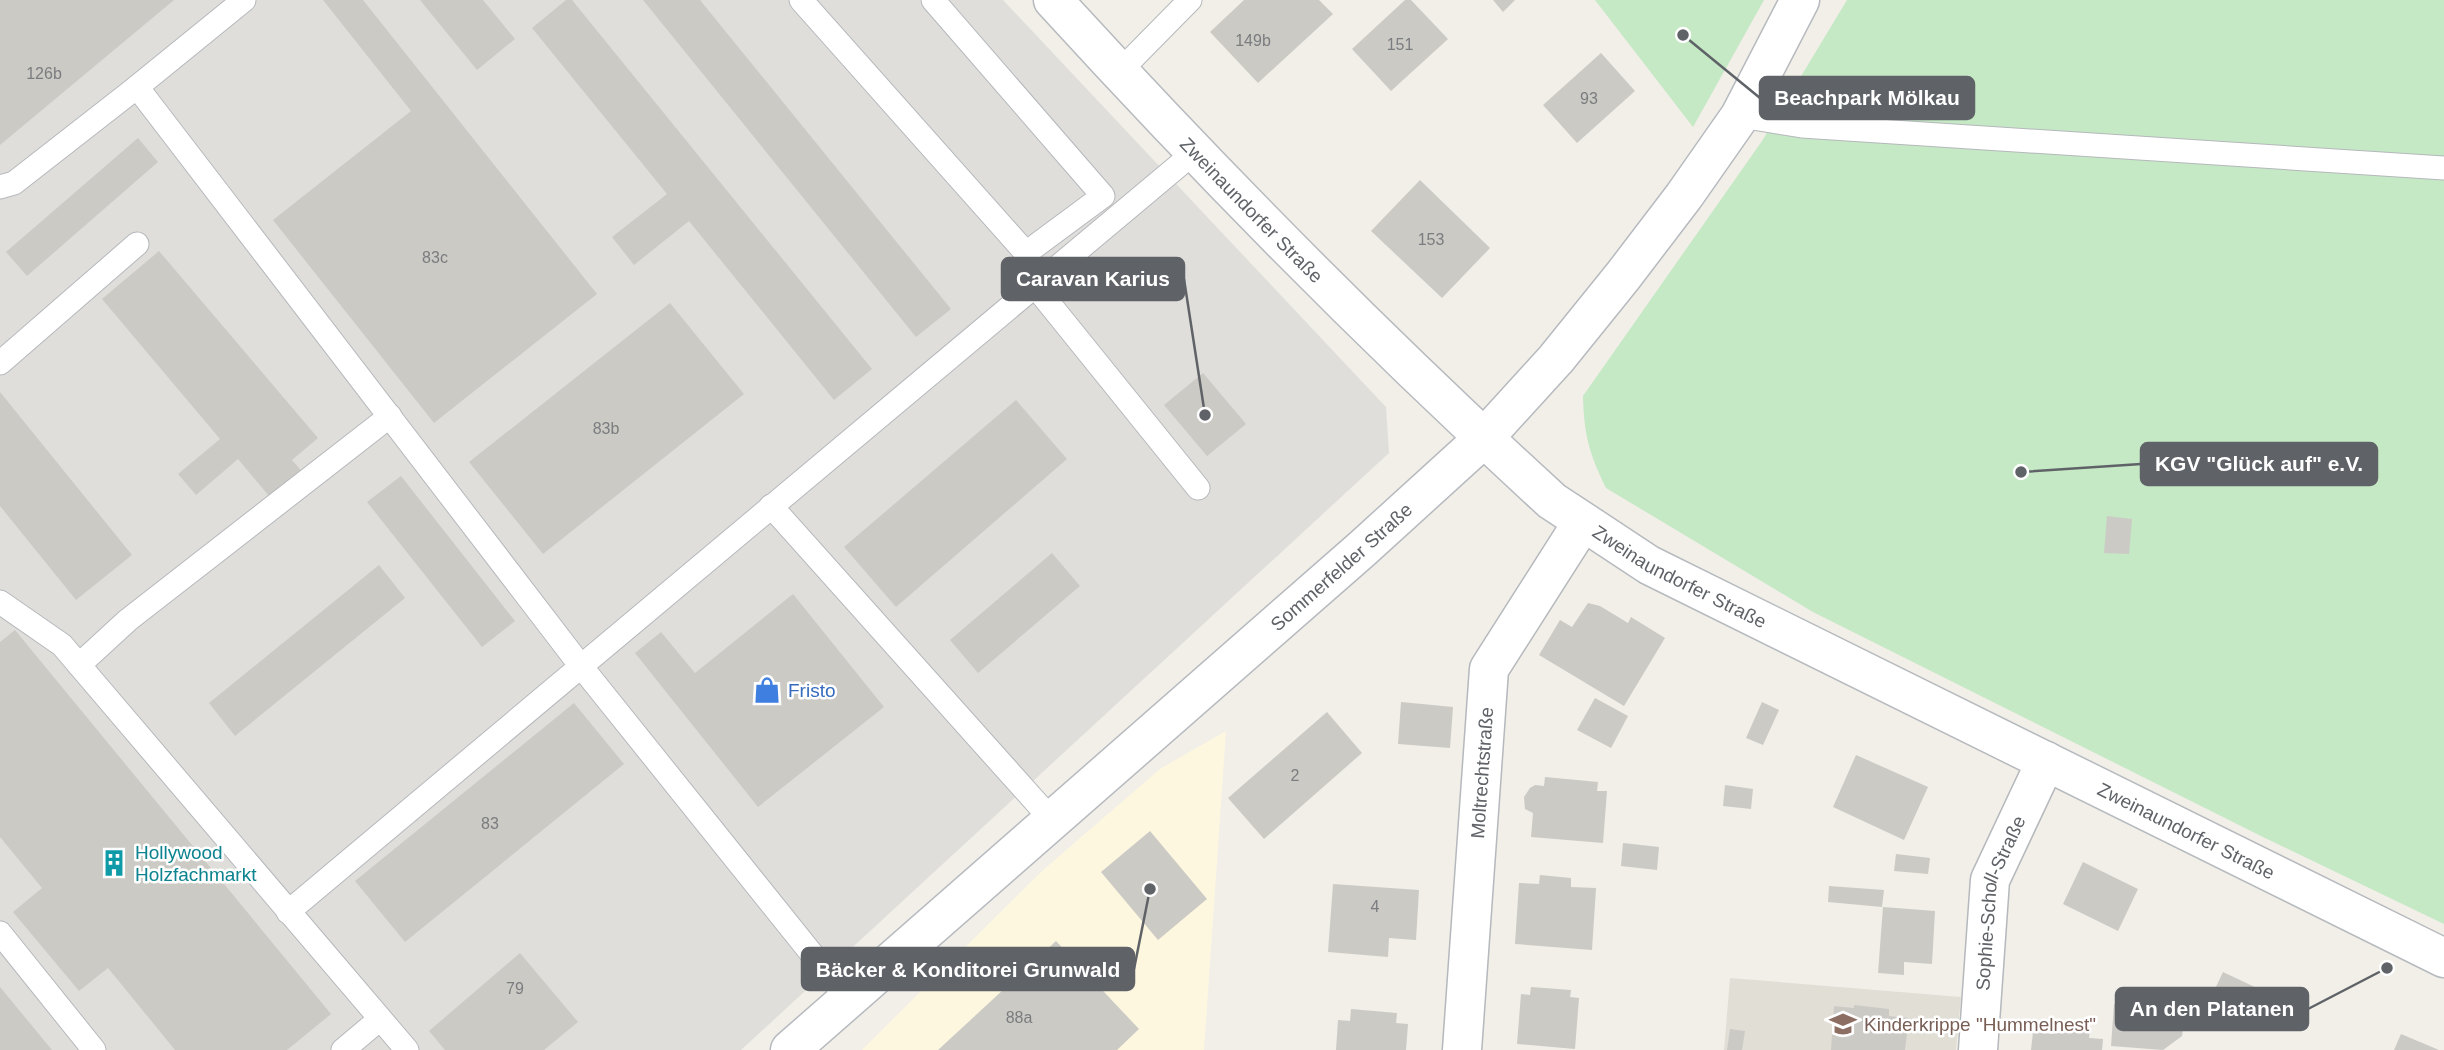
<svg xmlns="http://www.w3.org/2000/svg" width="2444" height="1050" font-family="Helvetica,sans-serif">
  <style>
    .commercial { fill: #fef7e0 }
    .industrial { fill: #e0deda }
    .education { fill: #e1ded6 }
    .green { fill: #c5e8c5 }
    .building { fill: #cccac5 }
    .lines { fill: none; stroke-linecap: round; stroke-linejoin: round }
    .lane-casing { stroke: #b5b8bc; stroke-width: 25 }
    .street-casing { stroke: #b5b8bc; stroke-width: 41 }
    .secondary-casing { stroke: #b6babf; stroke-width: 41 }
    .lane { stroke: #fff; stroke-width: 23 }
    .street { stroke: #fff; stroke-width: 38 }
    .secondary { stroke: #fff; stroke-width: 38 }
    .labels { text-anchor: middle; stroke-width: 5; stroke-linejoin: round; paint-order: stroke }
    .number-label { font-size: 16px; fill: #7a7d7f }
    .street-label { font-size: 19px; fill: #5f6368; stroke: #fff }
    .shop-label { font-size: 19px; fill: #366cbe; stroke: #fff; text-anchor: start }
    .culture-label { font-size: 19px; fill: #0d838f; stroke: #fff; text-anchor: start }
    .education-label { font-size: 19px; fill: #785e54; stroke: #fff; text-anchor: start }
    .leader { fill: none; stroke: #5f6368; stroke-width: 2.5 }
    .callout-dot { fill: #5f6368; stroke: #fff; stroke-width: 2.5 }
    .callout { fill: #5f6368; stroke: #5f6368; stroke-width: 2.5 }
    .callout-label { font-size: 21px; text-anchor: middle; font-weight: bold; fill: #fff }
  </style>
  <rect width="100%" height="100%" fill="#f1efe8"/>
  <!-- commercial -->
  <path class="commercial" d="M1226 731 1204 1050H862L1042 871 1160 769Z"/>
  <!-- industrial -->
  <path class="industrial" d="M0 0H1003L1386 407 1389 453 741 1050H0Z"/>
  <!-- education -->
  <path class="education" d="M1730 978 1961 997 1956 1050H1724Z"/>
  <!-- green -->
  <g class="green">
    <path d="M1595 0H1764L1693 127Z"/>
    <path d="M1847 0H2444V924L2265 838 1813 612 1606 488C1589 453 1584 435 1583 396L1762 141Z"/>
  </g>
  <!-- building -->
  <g class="building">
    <path d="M0 0H174L0 145Z"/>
    <path d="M323 0H363L597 294 434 423 273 220 411 111Z"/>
    <path d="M420 0H483L515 39 477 70Z"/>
    <path d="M566 0H572L872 369 834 400 689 221 634 265 612 237 667 194 532 28Z"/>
    <path d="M643 0H700L951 309 916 337Z"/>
    <path d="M1244 0H1319L1333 14 1258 83 1210 32Z"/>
    <path d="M1405 0H1411L1448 39 1391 91 1352 49Z"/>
    <path d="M1493 0H1515L1503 12Z"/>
    <path d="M1601 53 1635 91 1577 143 1543 105Z"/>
    <path d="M138 138 158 162 27 276 6 252Z"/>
    <path d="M1420 180 1490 248 1442 298 1371 231Z"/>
    <path d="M159 251 318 438 292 460 305 475 274 502 238 459 196 495 178 474 220 439 102 299Z"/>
    <path d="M670 303 744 394 543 554 469 462Z"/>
    <path d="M1203 373 1246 424 1207 456 1164 405Z"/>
    <path d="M0 392 132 555 76 600 0 506Z"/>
    <path d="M1016 400 1067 459 896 607 844 547Z"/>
    <path d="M401 476 515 621 482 647 367 502Z"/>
    <path d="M2107 516 2132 519 2129 554 2104 553Z"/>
    <path d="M1052 553 1080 586 978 673 950 640Z"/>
    <path d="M379 565 405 598 235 736 209 703Z"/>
    <path d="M793 594 884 707 758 807 635 653 661 632 695 673Z"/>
    <path d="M1588 603 1600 606 1628 623 1631 617 1665 638 1624 706 1539 655 1560 620 1572 627Z"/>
    <path d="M15 630 331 1014 287 1050H175L108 968 79 991 13 912 42 888 0 837V642Z"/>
    <path d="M1595 698 1628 716 1611 748 1577 730Z"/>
    <path d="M1401 702 1453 707 1450 748 1398 744Z"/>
    <path d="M1762 702 1779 710 1763 745 1746 738Z"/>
    <path d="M574 703 624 764 405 942 355 881Z"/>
    <path d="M1327 712 1362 753 1264 839 1228 798Z"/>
    <path d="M1856 755 1928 787 1904 840 1833 807Z"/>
    <path d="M1545 777 1598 782 1597 791H1607L1603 843 1531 837 1533 813 1525 809 1524 797 1530 788 1535 785 1544 786Z"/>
    <path d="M1725 785 1753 789 1751 809 1723 806Z"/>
    <path d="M1150 831 1207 899 1158 940 1101 872Z"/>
    <path d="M1623 843 1659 847 1657 870 1621 866Z"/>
    <path d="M1896 854 1930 858 1928 874 1894 871Z"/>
    <path d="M2083 862 2138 889 2118 931 2063 904Z"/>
    <path d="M1540 875 1571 878V887L1596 888 1592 950 1515 944 1519 883 1539 884Z"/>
    <path d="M1333 884 1419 890 1416 940 1389 938 1388 957 1328 952Z"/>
    <path d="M1829 886 1884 890 1882 907 1828 902Z"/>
    <path d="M1883 907 1935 911 1932 964 1904 962V975L1878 973Z"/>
    <path d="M1056 941 1139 1029 1117 1050H938Z"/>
    <path d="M520 953 578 1022 544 1050H445L429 1031Z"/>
    <path d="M2223 972 2261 990 2244 1027 2206 1008Z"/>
    <path d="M0 987 52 1050H0Z"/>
    <path d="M1531 987 1571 990 1570 997 1579 998 1575 1049 1517 1044 1521 994 1530 995Z"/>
    <path d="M2114 1004 2164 1008 2185 1018 2182 1036 2163 1050 2111 1046Z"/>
    <path d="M1854 1005 1889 1009V1016L1909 1018 1905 1050H1831L1834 1006 1854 1008Z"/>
    <path d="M1351 1009 1397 1013 1396 1023 1408 1024 1406 1050H1336L1338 1020 1350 1021Z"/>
    <path d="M2054 1025 2090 1028 2089 1038 2103 1039 2102 1050H2031L2033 1032 2053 1034Z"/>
    <path d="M1730 1029 1745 1031 1742 1050H1727Z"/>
    <path d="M2401 1034 2439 1050H2394Z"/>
  </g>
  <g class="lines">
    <defs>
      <g id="lane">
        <path d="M801 0 1026 253 1103 196 933 0"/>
        <path d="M1120 71 1190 0"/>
        <path d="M137 87 244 0"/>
        <path d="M1740 116 1802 126 2444 168"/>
        <path d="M0 187 14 183 137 87 580 665 848 999"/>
        <path d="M1035 286 1198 488"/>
        <path d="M0 363 137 244"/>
        <path d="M771 506 1051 819"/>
        <path d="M0 602 62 645 407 1050"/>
        <path d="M79 665 128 620 390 416"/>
        <path d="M288 912 1196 151"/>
        <path d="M0 933 94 1050"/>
        <path d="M343 1050 380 1019"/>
      </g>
      <g id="street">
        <path id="s1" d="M1462 1050 1489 669 1582 523"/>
        <path id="s2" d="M1978 1050 1990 880 2046 761"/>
      </g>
      <g id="secondary">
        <path id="s3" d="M1053 0C1212 174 1378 342 1552 501L1649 565 2444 958"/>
        <path id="s4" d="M790 1050 1362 549 1484 438 1556 359 1623 276 1684 196 1740 116 1800 0"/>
      </g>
    </defs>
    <!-- lane casing -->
    <use href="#lane" class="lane-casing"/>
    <!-- street casing -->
    <use href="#street" class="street-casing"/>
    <!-- secondary casing -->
    <use href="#secondary" class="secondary-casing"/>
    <!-- lane -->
    <use href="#lane" class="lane"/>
    <!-- street -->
    <use href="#street" class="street"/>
    <!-- secondary -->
    <use href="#secondary" class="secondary"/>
  </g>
  <!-- icons -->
  <defs>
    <symbol id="shop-bare" viewBox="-9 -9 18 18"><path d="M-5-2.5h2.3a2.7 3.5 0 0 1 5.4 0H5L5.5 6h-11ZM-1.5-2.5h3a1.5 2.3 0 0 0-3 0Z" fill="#3f7fe0" stroke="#fff" stroke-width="2.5" paint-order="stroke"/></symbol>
    <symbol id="building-bare" viewBox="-9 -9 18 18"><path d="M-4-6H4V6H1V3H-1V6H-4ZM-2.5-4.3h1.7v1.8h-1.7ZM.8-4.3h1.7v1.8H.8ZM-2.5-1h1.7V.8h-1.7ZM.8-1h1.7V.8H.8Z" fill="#0f9aa8" stroke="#fff" stroke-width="2.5" paint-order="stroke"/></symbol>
    <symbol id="school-bare" viewBox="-9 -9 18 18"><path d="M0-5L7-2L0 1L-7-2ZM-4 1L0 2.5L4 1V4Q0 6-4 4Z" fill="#8d6e63" stroke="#fff" stroke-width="2.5" paint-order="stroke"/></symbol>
  </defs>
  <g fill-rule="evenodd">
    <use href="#shop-bare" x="748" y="671" width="38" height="38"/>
    <use href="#building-bare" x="95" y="844" width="38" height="38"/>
    <use href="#school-bare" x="1824" y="1005" width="38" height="38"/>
  </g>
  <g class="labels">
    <!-- number labels -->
    <g class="number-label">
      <text x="1253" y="46">149b</text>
      <text x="1400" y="50">151</text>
      <text x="44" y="79">126b</text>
      <text x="1589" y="104">93</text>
      <text x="1431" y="245">153</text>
      <text x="435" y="263">83c</text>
      <text x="606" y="434">83b</text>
      <text x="1295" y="781">2</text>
      <text x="490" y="829">83</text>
      <text x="1375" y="912">4</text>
      <text x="515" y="994">79</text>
      <text x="1019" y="1023">88a</text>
    </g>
    <!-- street labels -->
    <g class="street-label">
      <text dy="7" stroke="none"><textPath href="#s3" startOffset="289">Zweinaundorfer Straße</textPath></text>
      <text dy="7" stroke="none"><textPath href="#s4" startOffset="733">Sommerfelder Straße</textPath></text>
      <text dy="7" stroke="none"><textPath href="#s3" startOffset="856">Zweinaundorfer Straße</textPath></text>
      <text dy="7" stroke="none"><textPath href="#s1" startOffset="278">Moltrechtstraße</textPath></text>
      <text dy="7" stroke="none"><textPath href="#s3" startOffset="1423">Zweinaundorfer Straße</textPath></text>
      <text dy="7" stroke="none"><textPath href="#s2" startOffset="150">Sophie-Scholl-Straße</textPath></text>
    </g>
    <!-- shop labels -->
    <g class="shop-label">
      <text x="788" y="697">Fristo</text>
    </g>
    <!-- culture labels -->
    <g class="culture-label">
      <text x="135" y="859">Hollywood<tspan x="135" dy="22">Holzfachmarkt</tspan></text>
    </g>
    <!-- education labels -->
    <g class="education-label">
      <text x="1864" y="1031">Kinderkrippe "Hummelnest"</text>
    </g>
  </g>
  <!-- callouts -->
  <path class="leader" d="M1683 35L1760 98M1205 415L1184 279M2021 472L2141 464M1150 889L1134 969M2387 968L2308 1009"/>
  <g class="callout-dot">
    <circle cx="1683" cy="35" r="7"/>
    <circle cx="1205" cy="415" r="7"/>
    <circle cx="2021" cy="472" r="7"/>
    <circle cx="1150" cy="889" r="7"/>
    <circle cx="2387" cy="968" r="7"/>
  </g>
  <g class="callout">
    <rect x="1760" y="77" width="214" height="42" rx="7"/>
    <rect x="1002" y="258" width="182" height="42" rx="7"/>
    <rect x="2141" y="443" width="236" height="42" rx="7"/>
    <rect x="802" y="948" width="332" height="42" rx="7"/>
    <rect x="2116" y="988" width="192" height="42" rx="7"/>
  </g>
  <g class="callout-label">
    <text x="1867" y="105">Beachpark Mölkau</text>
    <text x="1093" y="286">Caravan Karius</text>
    <text x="2259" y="471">KGV "Glück auf" e.V.</text>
    <text x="968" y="977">Bäcker &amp; Konditorei Grunwald</text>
    <text x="2212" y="1016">An den Platanen</text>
  </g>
</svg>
